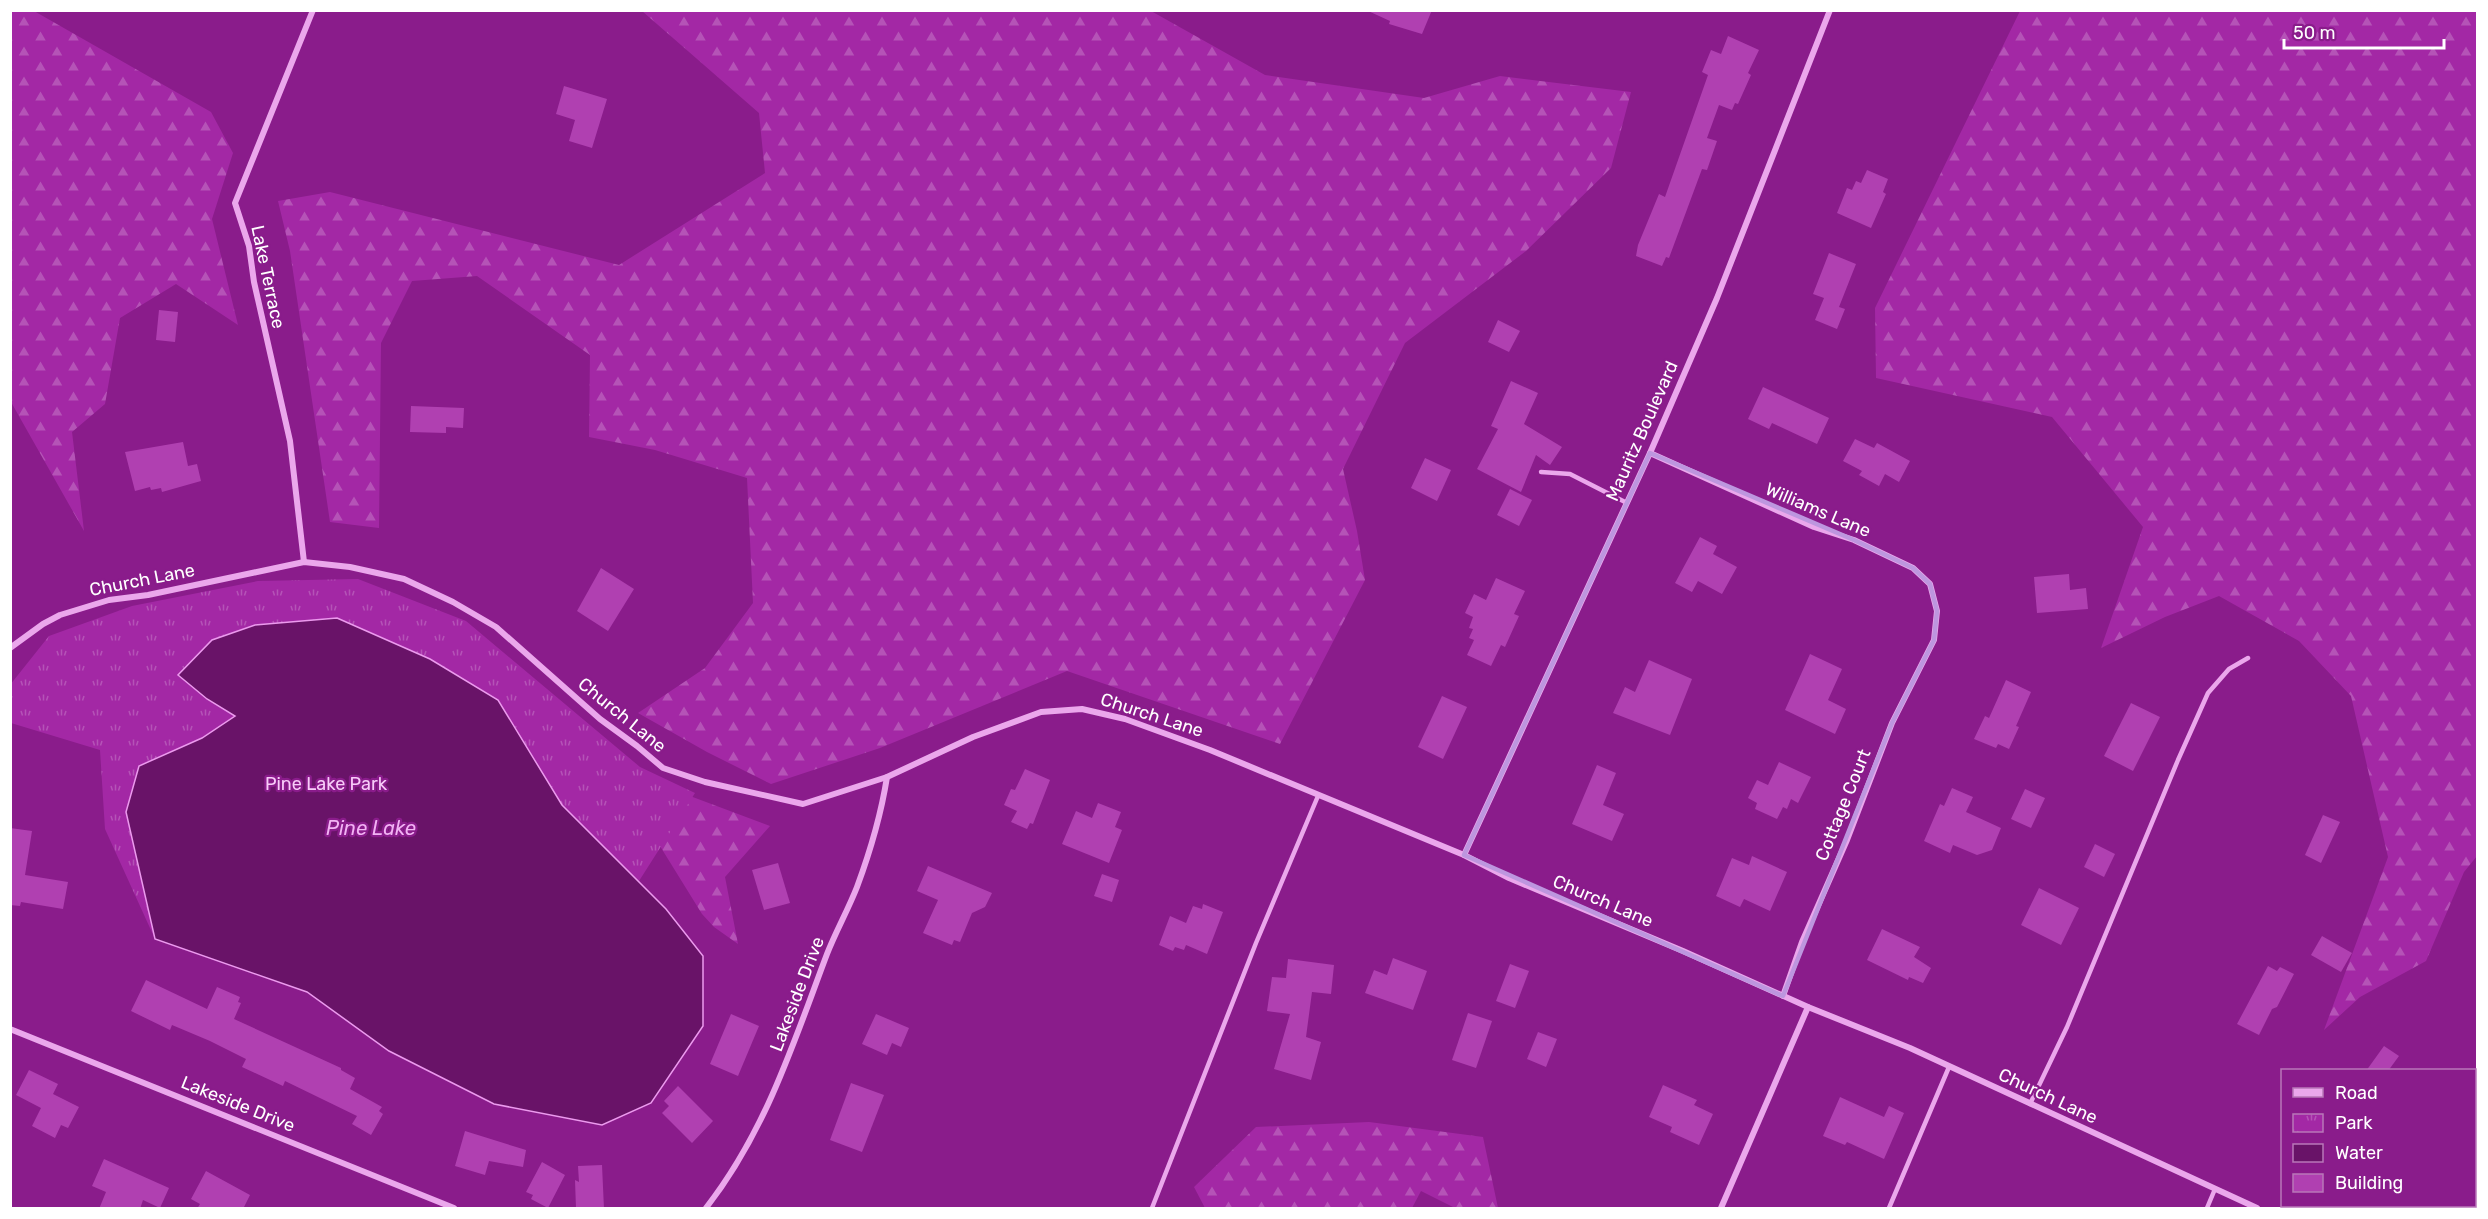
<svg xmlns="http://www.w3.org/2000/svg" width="2488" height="1219" font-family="Rubik,sans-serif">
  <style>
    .forest { fill: url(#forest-firs) }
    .park { fill: url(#park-tufts) }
    .water { fill: #691368; stroke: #ec9aee; stroke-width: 1.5 }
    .building { fill: #b040b1 }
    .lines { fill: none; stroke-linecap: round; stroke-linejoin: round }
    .lane { stroke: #eba7ec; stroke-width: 4.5 }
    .street { stroke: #eba7ec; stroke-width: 6 }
    .marked { fill: none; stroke: #bd96df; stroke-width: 4.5; stroke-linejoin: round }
    .labels { text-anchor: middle; stroke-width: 4.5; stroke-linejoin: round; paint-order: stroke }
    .street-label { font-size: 18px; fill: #fff; stroke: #8a1c8b }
    .park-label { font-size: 18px; fill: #f8ccf9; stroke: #8a1c8b }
    .water-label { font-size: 20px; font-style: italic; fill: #f2b3f4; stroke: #8a1c8b }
  </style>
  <defs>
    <pattern id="forest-firs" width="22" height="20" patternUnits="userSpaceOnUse" patternTransform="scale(1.5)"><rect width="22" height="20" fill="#a328a5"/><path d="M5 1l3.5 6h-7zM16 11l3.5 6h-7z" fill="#b553b7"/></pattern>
    <pattern id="park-tufts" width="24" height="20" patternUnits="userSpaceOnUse" patternTransform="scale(1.5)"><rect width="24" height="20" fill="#a328a5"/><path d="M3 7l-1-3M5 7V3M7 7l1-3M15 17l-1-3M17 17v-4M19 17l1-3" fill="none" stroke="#b553b7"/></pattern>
  </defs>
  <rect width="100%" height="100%" fill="#8a1c8b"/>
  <!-- forest -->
  <g class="forest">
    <path d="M11 10 34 11 211 112 233 153 212 219 238 325 176 284 120 318 105 404 72 432 84 531 11 402Z"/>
    <path d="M642 11H1151L1265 75 1424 98 1500 76 1631 92 1611 168 1526 251 1405 343 1343 469 1357 531 1365 580 1280 744 1067 671 880 748 771 784 707 752 638 713 705 668 753 603 747 478 655 450 589 437 590 355 477 276 412 281 381 343 379 528 330 522 290 251 278 201 330 192 619 265 765 173 759 113Z"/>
    <path d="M2020 11H2477V856L2464 872 2426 961 2360 997 2324 1030 2388 857 2351 696 2299 641 2219 596 2165 617 2101 648 2143 527 2052 417 1876 378 1875 308Z"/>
    <path d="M658 784 770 826 725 877 738 944 714 927 702 914 642 817Z"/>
    <path d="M1369 1122 1483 1137 1498 1208H1455L1421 1191 1412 1208H1205L1194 1187 1256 1127Z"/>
  </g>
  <!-- park -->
  <path class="park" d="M358 579 466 621 640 767 695 793 639 881 703 956V1026L651 1103 602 1125 494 1104 389 1051 307 992 155 939 105 829 100 750 11 723 10 685 49 636 132 606 258 581Z"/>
  <!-- water -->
  <path class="water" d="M337 618 430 659 498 700 562 805 666 909 703 956V1026L651 1103 602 1125 494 1104 389 1051 307 992 155 939 126 812 139 766 202 738 235 716 207 699 178 675 212 640 255 625Z"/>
  <!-- building -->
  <g class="building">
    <path d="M1366 10H1432L1422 34 1389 24 1390 21Z"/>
    <path d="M1728 36 1759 50 1748 73 1751 75 1738 104 1735 103 1732 110 1719 105 1707 138 1717 141 1707 170 1702 169 1669 258 1666 257 1662 266 1636 256 1638 245 1659 194 1665 197 1708 75 1702 72 1711 50 1721 54Z"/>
    <path d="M564 86 607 99 592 148 569 141 575 120 556 114Z"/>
    <path d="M1867 170 1888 179 1883 192 1886 194 1871 228 1837 213 1847 188 1852 190 1856 181 1861 183Z"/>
    <path d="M1829 253 1856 264 1839 307 1845 309 1837 329 1815 320 1824 298 1813 294Z"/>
    <path d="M159 310 178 312 175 342 156 340Z"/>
    <path d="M1498 320 1520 331 1509 352 1488 342Z"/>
    <path d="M1511 381 1538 393 1524 424 1562 447 1550 465 1536 455 1521 492 1477 469 1498 429 1491 426Z"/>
    <path d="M1763 387 1829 418 1817 444 1772 423 1769 429 1748 419Z"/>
    <path d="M411 406 464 408 463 428 446 427V433L410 432Z"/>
    <path d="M1855 439 1874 448 1877 443 1910 461 1899 482 1885 474 1879 486 1859 475 1862 471 1843 461Z"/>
    <path d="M183 442 188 466 197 464 201 481 162 492 161 488 151 490 150 487 135 491 125 452Z"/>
    <path d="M1425 458 1451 470 1437 501 1411 488Z"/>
    <path d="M1510 489 1532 500 1519 526 1497 515Z"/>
    <path d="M1700 537 1717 546 1713 554 1737 567 1722 594 1698 581 1692 592 1675 583Z"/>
    <path d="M601 568 634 589 608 631 577 611Z"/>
    <path d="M2069 574 2070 590 2086 588 2088 609 2037 613 2034 577Z"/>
    <path d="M1496 578 1525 591 1514 614 1519 616 1505 647 1501 645 1491 666 1467 655 1474 640 1469 638 1473 629 1469 628 1473 617 1465 613 1474 594 1486 600Z"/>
    <path d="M1810 654 1842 669 1828 700 1846 709 1835 734 1785 710Z"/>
    <path d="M1649 660 1692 679 1670 735 1613 713 1625 687 1635 692Z"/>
    <path d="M2006 680 2031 692 2016 726 2019 727 2009 749 1998 744 1996 748 1974 739 1985 716 1989 718Z"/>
    <path d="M1442 696 1467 707 1443 759 1418 747Z"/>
    <path d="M2131 703 2160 717 2133 771 2104 756Z"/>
    <path d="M1779 762 1811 777 1798 803 1791 799 1787 809 1783 807 1777 819 1755 809 1757 803 1748 798 1757 780 1768 785Z"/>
    <path d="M1597 765 1616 773 1603 805 1624 814 1612 841 1572 824Z"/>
    <path d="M1025 769 1050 780 1033 824 1030 823 1027 829 1011 822 1017 811 1004 805 1011 789 1015 790Z"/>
    <path d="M1952 788 1973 797 1966 812 2001 828 1992 850 1977 855 1953 845 1950 853 1924 841 1940 804 1944 806Z"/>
    <path d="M2025 789 2045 798 2031 828 2011 819Z"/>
    <path d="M1098 803 1121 812 1115 827 1122 830 1109 863 1062 844 1076 811 1092 818Z"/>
    <path d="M2323 815 2340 822 2321 863 2305 855Z"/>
    <path d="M10 828 32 831 25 875 68 882 63 909 21 902 20 906 10 905Z"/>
    <path d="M2095 844 2115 854 2104 877 2084 867Z"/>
    <path d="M1752 856 1787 872 1770 911 1744 899 1740 907 1716 896 1732 858 1749 865Z"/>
    <path d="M778 863 790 903 764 910 752 870Z"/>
    <path d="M928 866 992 893 985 907 972 913 960 942 954 940 952 945 923 933 938 900 917 891Z"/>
    <path d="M1102 874 1119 880 1112 902 1094 896Z"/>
    <path d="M2039 888 2079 908 2061 945 2021 925Z"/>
    <path d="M1203 904 1223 912 1207 954 1186 945 1184 950 1175 947 1173 951 1159 945 1170 916 1186 923 1193 906 1202 909Z"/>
    <path d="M1882 929 1920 947 1914 957 1931 968 1923 983 1909 977 1908 980 1867 960Z"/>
    <path d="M2322 936 2352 953 2341 972 2311 955Z"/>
    <path d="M1393 958 1427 971 1413 1010 1365 993 1374 970 1387 975Z"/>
    <path d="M1288 959 1334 965 1331 994 1312 992 1306 1037 1321 1042 1311 1080 1274 1069 1290 1014 1267 1011 1272 977 1286 978Z"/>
    <path d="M1510 964 1529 971 1515 1008 1496 1001Z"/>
    <path d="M2268 966 2277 971 2280 967 2294 974 2277 1007 2272 1009 2259 1035 2237 1024Z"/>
    <path d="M146 980 207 1009 217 987 240 997 238 1002 241 1003 234 1019 341 1068V1070L355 1078 350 1089 382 1107 379 1111 383 1114 371 1135 352 1124 357 1116 285 1081 283 1086 242 1067 246 1059 210 1041 172 1025 170 1030 131 1011Z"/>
    <path d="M1468 1013 1492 1021 1476 1068 1452 1060Z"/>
    <path d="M731 1014 759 1026 738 1076 710 1064Z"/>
    <path d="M876 1014 909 1028 901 1047 892 1043 887 1055 862 1044Z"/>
    <path d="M1538 1032 1557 1039 1546 1067 1527 1059Z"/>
    <path d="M2384 1046 2399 1056 2388 1071H2366Z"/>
    <path d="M29 1070 58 1084 53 1094 79 1107 68 1128 61 1125 55 1138 32 1126 41 1108 16 1095Z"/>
    <path d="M851 1083 884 1095 862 1152 830 1140Z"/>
    <path d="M1663 1085 1697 1100 1694 1105 1713 1114 1699 1145 1670 1132 1672 1127 1649 1117Z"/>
    <path d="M678 1086 713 1121 692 1143 662 1113 669 1106 664 1101Z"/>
    <path d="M1840 1097 1884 1117 1889 1106 1904 1113 1884 1159 1847 1142 1845 1145 1823 1136Z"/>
    <path d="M465 1131 526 1150 523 1167 489 1161 485 1175 455 1166Z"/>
    <path d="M104 1159 169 1188 160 1208 143 1200 140 1209H99L106 1192 92 1186Z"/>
    <path d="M542 1162 565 1175 548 1208 531 1199 533 1195 526 1192Z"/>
    <path d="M602 1165 604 1209H576L575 1180 579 1182 578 1166Z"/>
    <path d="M206 1171 250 1195 243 1209H197L200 1204 191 1199Z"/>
  </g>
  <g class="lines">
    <!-- lane -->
    <g class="lane">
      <path d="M1541 472 1570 474 1627 503"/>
      <path d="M2030 1104 2067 1027 2178 760 2208 693 2229 669 2248 658"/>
      <path d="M1152 1208 1256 943 1318 796"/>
      <path d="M1889 1208 1949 1067"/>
      <path d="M2207 1208 2215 1189"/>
    </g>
    <!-- street -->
    <g class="street">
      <path d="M1650 453 1814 527 1854 540 1913 568 1930 584 1937 611 1934 640 1892 723 1847 840 1802 942 1783 996"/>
      <path d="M304 562 290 441 254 282 249 246 235 203 313 10"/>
      <path d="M10 648 43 624 60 615 109 600 148 595 304 562 350 567 404 579 453 602 496 627 600 719 637 746 663 768 705 782 803 804 887 777 973 737 1041 712 1082 709 1125 719 1210 750 1464 855 1509 878 1683 951 1808 1007 1910 1048 2257 1208"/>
      <path d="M1464 855 1650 453 1717 298 1830 10"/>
      <path d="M10 1029 454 1208"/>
      <path d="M706 1208C766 1131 793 1044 827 954 836 931 848 910 857 887 870 852 881 815 887 777"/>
      <path d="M1721 1208 1808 1007"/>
    </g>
  </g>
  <!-- marked area -->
  <path class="marked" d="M1650 453 1854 540 1913 568 1930 584 1937 611 1934 640 1892 723 1783 996 1464 855Z"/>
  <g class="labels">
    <!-- street labels -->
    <g class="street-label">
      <text transform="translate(268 277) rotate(78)" y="6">Lake Terrace</text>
      <text transform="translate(1642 431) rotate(-66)" y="6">Mauritz Boulevard</text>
      <text transform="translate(1818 510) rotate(23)" y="6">Williams Lane</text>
      <text transform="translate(142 580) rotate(-11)" y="6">Church Lane</text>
      <text transform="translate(622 715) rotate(39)" y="6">Church Lane</text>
      <text transform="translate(1152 715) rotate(18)" y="6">Church Lane</text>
      <text transform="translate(1843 805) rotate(-68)" y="6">Cottage Court</text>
      <text transform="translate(1603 901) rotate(23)" y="6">Church Lane</text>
      <text transform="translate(797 994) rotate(-69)" y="6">Lakeside Drive</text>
      <text transform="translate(2048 1096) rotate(25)" y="6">Church Lane</text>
      <text transform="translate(238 1104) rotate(22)" y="6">Lakeside Drive</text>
    </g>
    <!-- park labels -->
    <g class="park-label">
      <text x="326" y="790">Pine Lake Park</text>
    </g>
    <!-- water labels -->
    <g class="water-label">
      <text x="371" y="835">Pine Lake</text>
    </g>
  </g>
  <!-- border -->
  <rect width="2488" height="1219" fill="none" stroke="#ffffff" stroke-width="24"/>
  <!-- legend -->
  <rect x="2281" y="1069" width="195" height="138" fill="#8a1c8b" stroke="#b977b9" stroke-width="1.5"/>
  <rect x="2293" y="1088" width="30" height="9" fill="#eba7ec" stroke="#b977b9" stroke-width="1.5"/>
  <text x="2335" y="1099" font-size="18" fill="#ffffff">Road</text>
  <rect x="2293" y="1114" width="30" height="18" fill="url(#park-tufts)" stroke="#b977b9" stroke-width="1.5"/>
  <text x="2335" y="1129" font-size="18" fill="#ffffff">Park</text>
  <rect x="2293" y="1144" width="30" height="18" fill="#691368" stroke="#b977b9" stroke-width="1.5"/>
  <text x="2335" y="1159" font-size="18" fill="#ffffff">Water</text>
  <rect x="2293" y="1174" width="30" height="18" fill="#b040b1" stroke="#b977b9" stroke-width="1.5"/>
  <text x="2335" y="1189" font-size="18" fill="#ffffff">Building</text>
  <!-- scale -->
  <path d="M2284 39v9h160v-9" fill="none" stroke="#ffffff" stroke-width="3"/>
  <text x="2293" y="39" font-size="18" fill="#ffffff" stroke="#8a1c8b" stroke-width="4.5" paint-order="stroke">50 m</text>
</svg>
